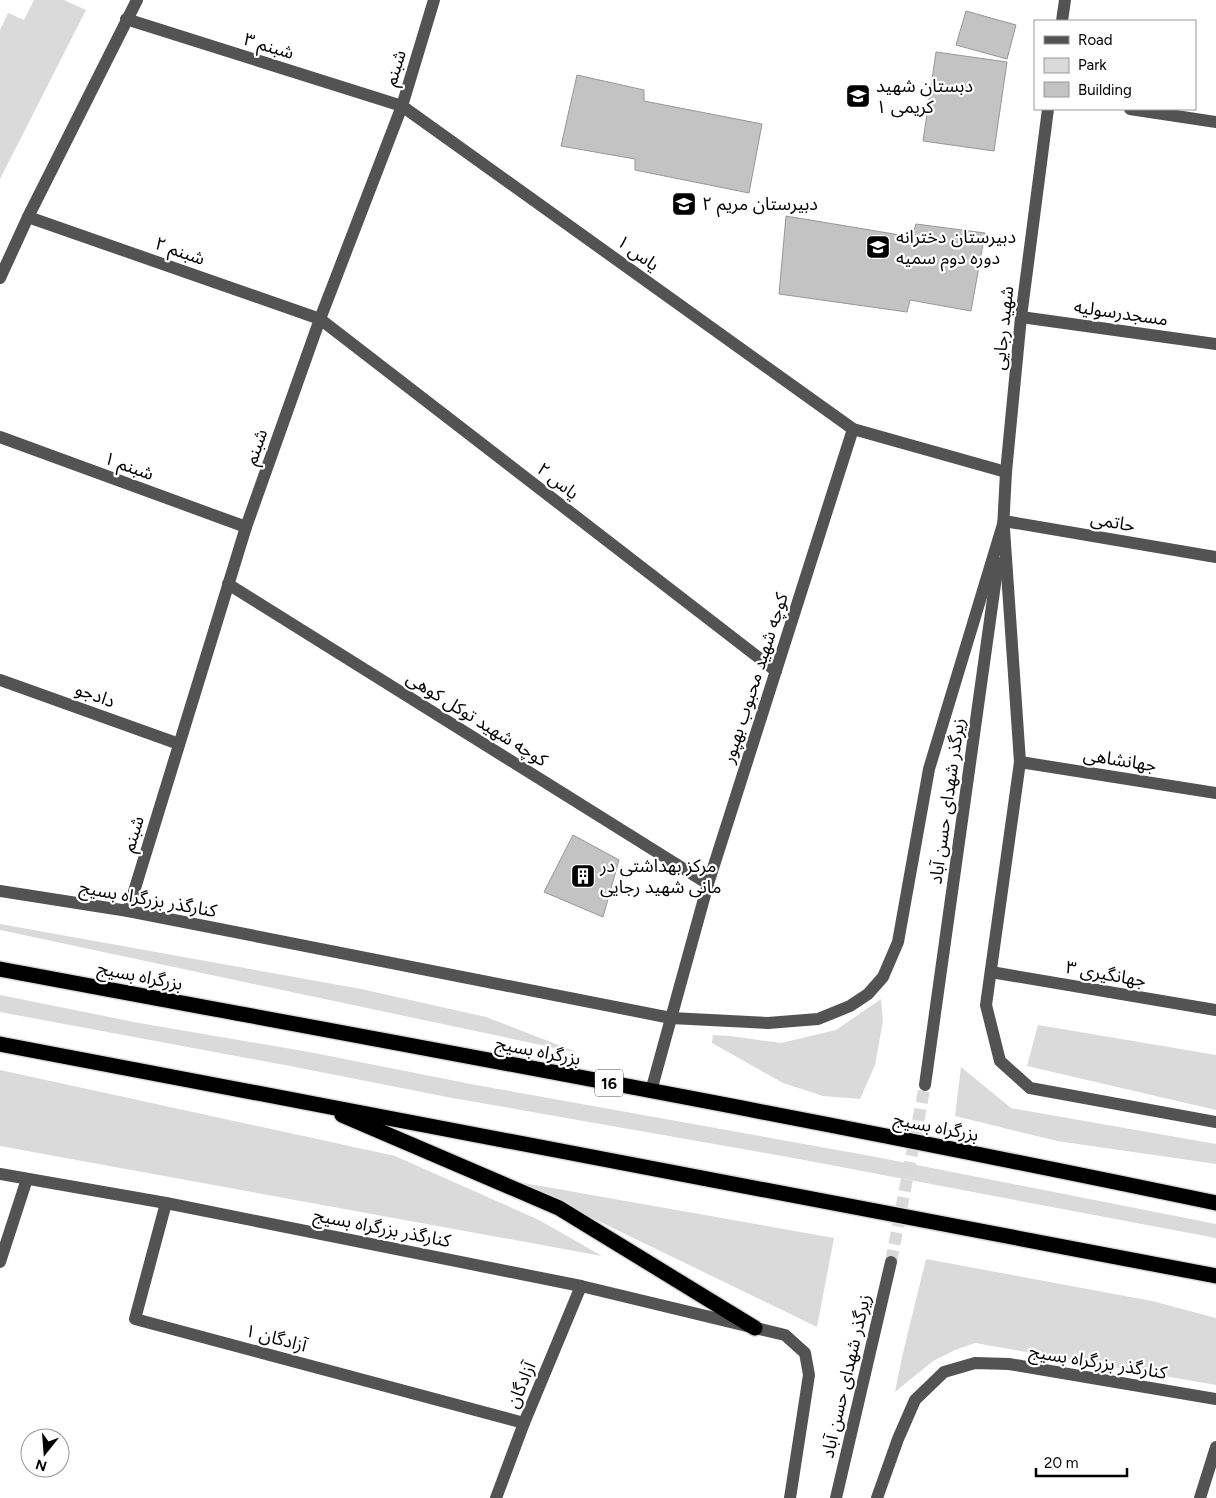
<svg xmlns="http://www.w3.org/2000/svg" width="1216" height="1498" font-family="Figtree,'Noto Sans Arabic',sans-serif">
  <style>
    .green { fill: #dadada }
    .building { fill: #c3c3c3; stroke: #979797 }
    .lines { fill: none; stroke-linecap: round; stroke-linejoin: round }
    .minor-tunnel { stroke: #d9d9d9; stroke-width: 12; stroke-dasharray: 12 6; stroke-linecap: butt }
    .highway-casing { stroke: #dbdbdb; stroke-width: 18 }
    .minor { stroke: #535353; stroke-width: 12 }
    .highway { stroke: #000; stroke-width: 15 }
    .labels { text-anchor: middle; stroke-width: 4.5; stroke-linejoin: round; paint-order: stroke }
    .shield { fill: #fff; stroke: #4c4c4c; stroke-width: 1 }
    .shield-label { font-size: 16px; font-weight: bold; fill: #000 }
    .street-label { font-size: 18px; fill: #000; stroke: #fff }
    .poi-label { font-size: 18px; fill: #000; stroke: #fff; text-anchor: start }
  </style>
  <rect width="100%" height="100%" fill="#fff"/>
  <!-- green -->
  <g class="green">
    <path d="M34 0H64L86 10 0 179V30L8 13 24 20Z"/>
    <path d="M0 924 361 989 486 1017 579 1053 0 930Z"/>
    <path d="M0 995 139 1023 309 1052 476 1085 871 1156 1216 1224V1238L788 1157 447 1097 290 1066 0 1012Z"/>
    <path d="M881 999 883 1021 875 1065 860 1099 823 1096 783 1083 712 1043 713 1035 730 1036 781 1043 836 1030Z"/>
    <path d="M1038 1025 1216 1055V1110L1027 1066Z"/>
    <path d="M961 1067 1011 1108 1216 1144V1164L1057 1141 955 1116Z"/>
    <path d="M0 1070 395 1156 539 1220 602 1256 0 1146Z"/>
    <path d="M518 1182 834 1238 817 1327Z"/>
    <path d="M926 1259 1152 1301 1216 1318V1385L975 1343 955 1350 933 1361 895 1392 902 1357Z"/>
  </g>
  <!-- building -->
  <g class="building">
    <path d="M966 11 1016 25 1007 59 956 45Z"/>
    <path d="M936 52 1007 62 994 151 923 141Z"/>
    <path d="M577 75 644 90V101L762 124 749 193 635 170V159L561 146Z"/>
    <path d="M786 216 912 237 916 224 985 233 971 311 910 300 907 312 779 294Z"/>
    <path d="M573 835 619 860 603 917 544 892Z"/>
  </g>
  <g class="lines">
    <!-- minor-tunnel -->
    <path class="minor-tunnel" d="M891 1262 925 1085"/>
    <defs>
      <g id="highway">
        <path d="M0 969C406 1045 812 1118 1216 1203"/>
        <path d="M0 1044 1216 1276"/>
        <path d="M342 1115 559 1208 755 1328"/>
      </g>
    </defs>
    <!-- highway casing -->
    <use href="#highway" class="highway-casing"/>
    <!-- minor -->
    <g class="minor">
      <path d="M126 19 402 106 853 429"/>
      <path d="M1062 21 1065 0"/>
      <path d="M1130 109 1216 122"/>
      <path d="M28 217 320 319 776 671"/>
      <path d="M0 278 28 217 137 0"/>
      <path d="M1021 317 1216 344"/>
      <path d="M0 437 246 527"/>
      <path d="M1004 521 1216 557"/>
      <path d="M1003 529 1006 472 1021 317 1048 109"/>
      <path d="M1004 529 1020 762 986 1005 1000 1061 1030 1088 1216 1122"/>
      <path d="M228 584 708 884"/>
      <path d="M0 680 179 744"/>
      <path d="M1020 762 1216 793"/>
      <path d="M0 891 128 911 671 1018 768 1023 818 1019 850 1006 868 994 883 977 898 942 929 769 1004 521"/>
      <path d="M128 911 246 527 320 319 402 106 434 0"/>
      <path d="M991 972 1216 1010"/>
      <path d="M925 1085 998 563"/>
      <path d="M651 1091 708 884 853 429 1006 472"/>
      <path d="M0 1174 166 1203 581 1286 785 1335 805 1353 809 1375 790 1498"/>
      <path d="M166 1203 135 1319 524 1423"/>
      <path d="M0 1262 27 1179"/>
      <path d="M496 1498 524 1423 581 1286"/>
      <path d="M836 1498 891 1262"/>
      <path d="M877 1498 898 1439 915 1400 944 1372 975 1363 1009 1364 1216 1399"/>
      <path d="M1200 1498 1216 1447"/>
    </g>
    <!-- highway -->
    <use href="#highway" class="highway"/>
  </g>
  <!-- icons -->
  <defs>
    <symbol id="school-square" viewBox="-11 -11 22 22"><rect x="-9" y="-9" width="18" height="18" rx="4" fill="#000" stroke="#fff"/><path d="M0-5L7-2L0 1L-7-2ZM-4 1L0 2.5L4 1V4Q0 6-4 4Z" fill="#fff"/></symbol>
    <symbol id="building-square" viewBox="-11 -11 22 22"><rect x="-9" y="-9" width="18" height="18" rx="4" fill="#000" stroke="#fff"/><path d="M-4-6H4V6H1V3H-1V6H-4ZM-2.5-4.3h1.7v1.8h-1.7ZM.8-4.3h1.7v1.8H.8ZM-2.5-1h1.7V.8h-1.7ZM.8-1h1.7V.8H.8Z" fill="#fff"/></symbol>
  </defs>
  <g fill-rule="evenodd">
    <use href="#school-square" x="844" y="82" width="28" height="28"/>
    <use href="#school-square" x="670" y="190" width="28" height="28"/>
    <use href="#school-square" x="864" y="233" width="28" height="28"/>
    <use href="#building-square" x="569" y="862" width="28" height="28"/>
  </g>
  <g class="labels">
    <!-- shield labels -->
    <rect class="shield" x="595" y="1069.5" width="28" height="27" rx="4"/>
    <g class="shield-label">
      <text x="609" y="1089">16</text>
    </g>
    <!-- street labels -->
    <g class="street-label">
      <text transform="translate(269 46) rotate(17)" y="6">شبنم ۳</text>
      <text transform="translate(395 68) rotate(-73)" y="6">شبنم</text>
      <text transform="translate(180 251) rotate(19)" y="6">شبنم ۲</text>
      <text transform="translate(638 253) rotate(36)" y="6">یاس ۱</text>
      <text transform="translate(1121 313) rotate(8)" y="6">مسجدرسولیه</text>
      <text transform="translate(1003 328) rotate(-84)" y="6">شهید رجایی</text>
      <text transform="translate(256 447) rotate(-71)" y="6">شبنم</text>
      <text transform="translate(129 466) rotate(20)" y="6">شبنم ۱</text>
      <text transform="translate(558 481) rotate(38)" y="6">یاس ۲</text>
      <text transform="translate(1113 522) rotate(10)" y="6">حاتمی</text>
      <text transform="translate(755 678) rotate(-72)" y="6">کوچه شهید محبوب بهپور</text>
      <text transform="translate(95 695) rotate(20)" y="6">دادجو</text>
      <text transform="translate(477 719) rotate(32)" y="6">کوچه شهید توکل کوهی</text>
      <text transform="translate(1120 760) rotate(9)" y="6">جهانشاهی</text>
      <text transform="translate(947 801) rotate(-82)" y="6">زیرگذر شهدای حسن آباد</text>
      <text transform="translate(133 834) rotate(-73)" y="6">شبنم</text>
      <text transform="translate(148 899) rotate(10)" y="6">کنارگذر بزرگراه بسیج</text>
      <text transform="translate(1106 974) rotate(10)" y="6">جهانگیری ۳</text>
      <text transform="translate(140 976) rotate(11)" y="6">بزرگراه بسیج</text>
      <text transform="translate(538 1051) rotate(11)" y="6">بزرگراه بسیج</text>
      <text transform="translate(936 1127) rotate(11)" y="6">بزرگراه بسیج</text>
      <text transform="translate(382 1228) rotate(11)" y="6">کنارگذر بزرگراه بسیج</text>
      <text transform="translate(276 1338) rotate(15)" y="6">آزادگان ۱</text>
      <text transform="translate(1098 1362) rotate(9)" y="6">کنارگذر بزرگراه بسیج</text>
      <text transform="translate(846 1376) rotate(-77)" y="6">زیرگذر شهدای حسن آباد</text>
      <text transform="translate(521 1385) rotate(-67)" y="6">آزادگان</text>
    </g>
    <!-- poi labels -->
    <g class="poi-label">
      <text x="876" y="92">دبستان شهید<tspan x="876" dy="21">کریمی ۱</tspan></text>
      <text x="702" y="210">دبیرستان مریم ۲</text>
      <text x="896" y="243">دبیرستان دخترانه<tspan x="896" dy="21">دوره دوم سمیه</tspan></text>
      <text x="600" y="872">مرکز بهداشتی در<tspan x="600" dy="21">مانی شهید رجایی</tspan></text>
    </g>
  </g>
  <!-- legend -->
  <rect x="1034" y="20" width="162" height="90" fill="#ffffff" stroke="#999999"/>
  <rect x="1044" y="36" width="25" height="8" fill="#535353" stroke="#999999"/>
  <text x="1078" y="45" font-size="15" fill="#000000">Road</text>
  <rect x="1044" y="58" width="25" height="15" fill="#dadada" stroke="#999999"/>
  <text x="1078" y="70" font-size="15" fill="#000000">Park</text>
  <rect x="1044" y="82" width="25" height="15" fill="#c3c3c3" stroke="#999999"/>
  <text x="1078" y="95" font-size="15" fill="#000000">Building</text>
  <!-- north arrow -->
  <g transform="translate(45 1453) rotate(197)"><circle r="24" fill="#ffffff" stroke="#999999"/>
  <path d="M0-4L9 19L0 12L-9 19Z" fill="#000000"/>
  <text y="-8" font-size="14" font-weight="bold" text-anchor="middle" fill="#000000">N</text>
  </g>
  <!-- scale -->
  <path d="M1036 1468v8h91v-8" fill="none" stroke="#000000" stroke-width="2.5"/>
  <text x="1044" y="1468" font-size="15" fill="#000000" stroke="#ffffff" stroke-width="4" paint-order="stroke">20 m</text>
</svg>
